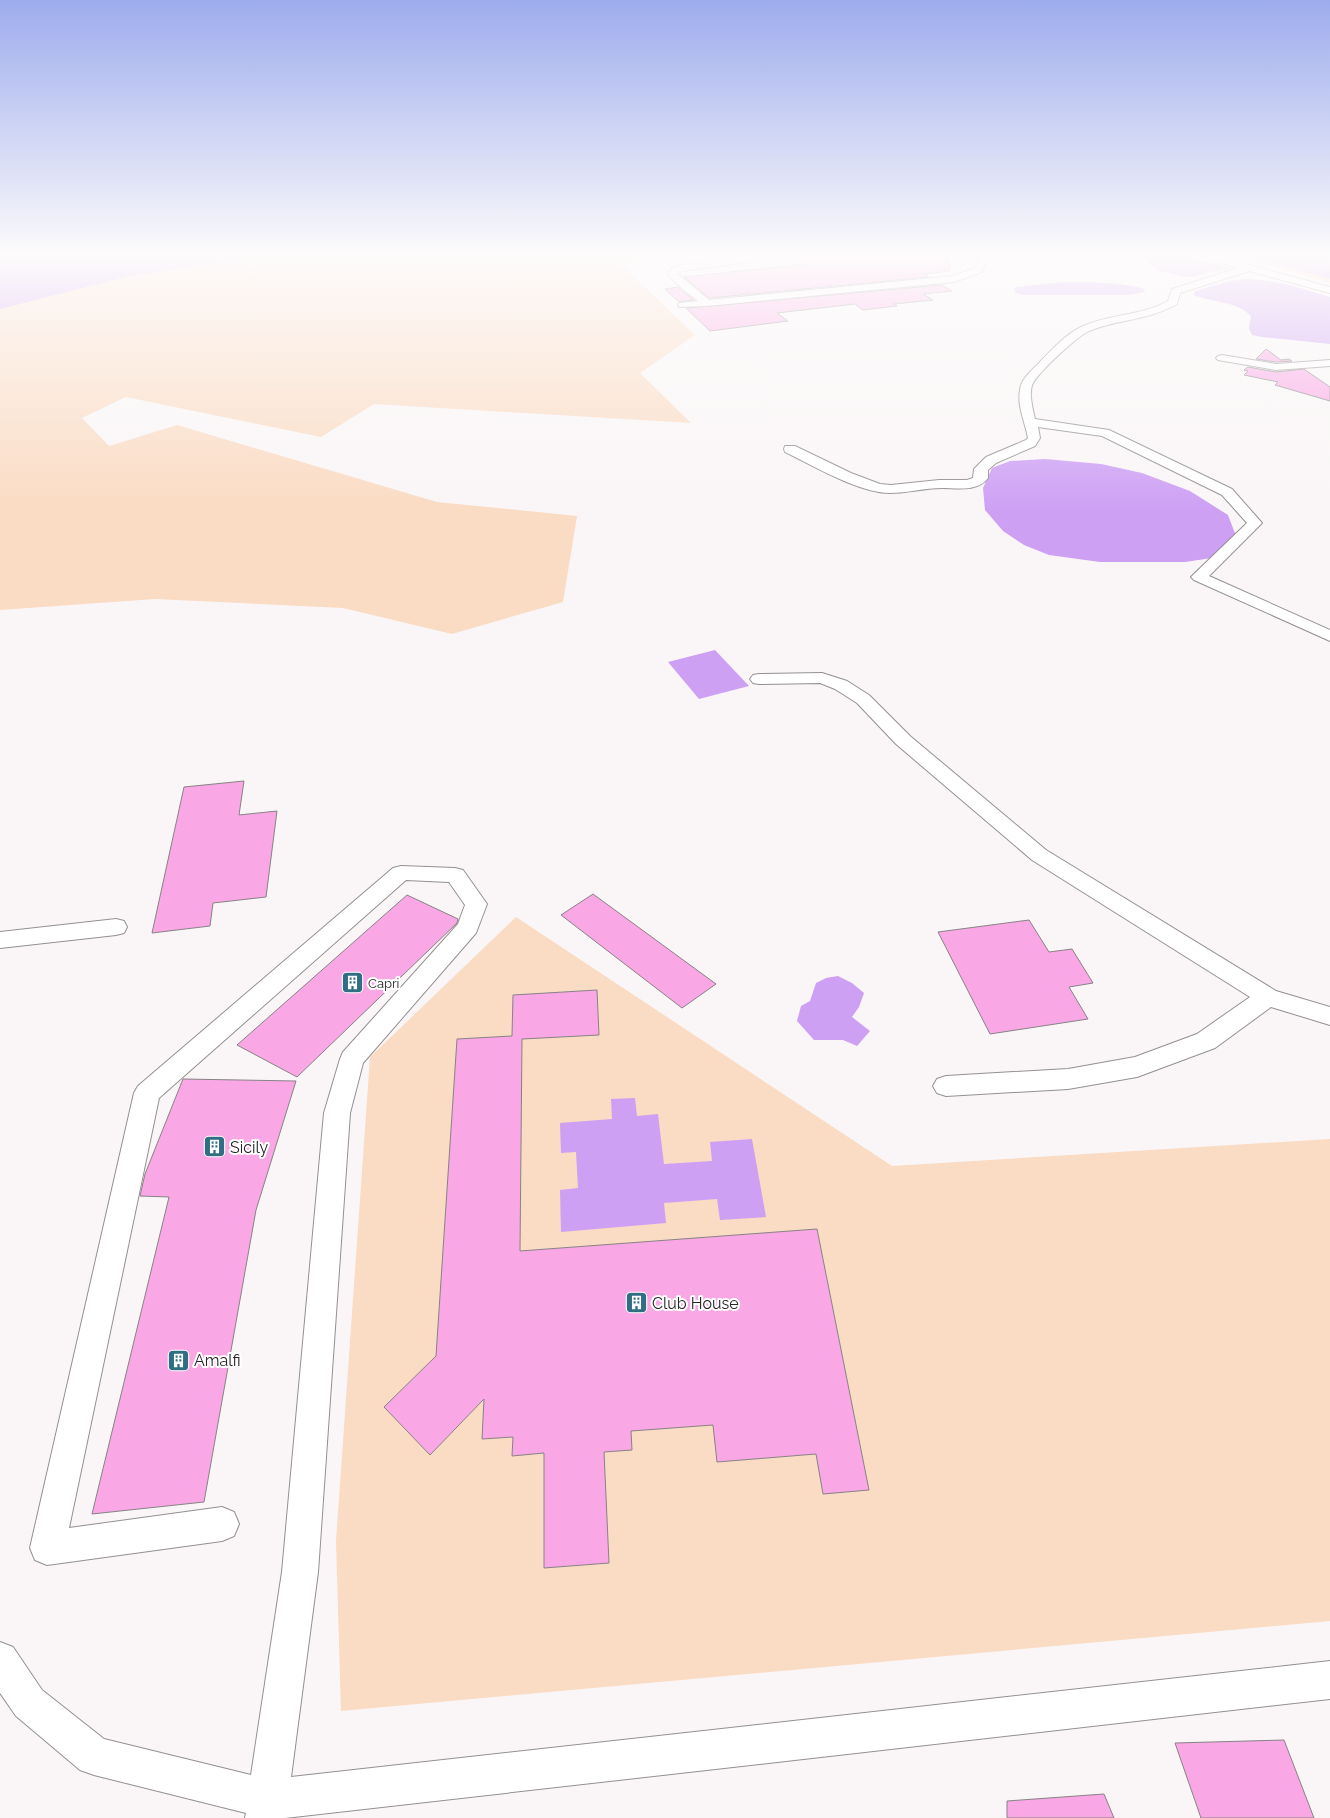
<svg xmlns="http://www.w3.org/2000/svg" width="1330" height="1818" font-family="Raleway,sans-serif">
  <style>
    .green { fill: #fadbc3 }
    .water { fill: #cda0f4 }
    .building { fill: #faa7e5; stroke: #868385 }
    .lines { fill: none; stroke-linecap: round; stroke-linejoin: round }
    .minor-casing { stroke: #949090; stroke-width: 2 }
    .minor { fill: #fff; fill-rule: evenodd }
    .labels { text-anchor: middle; stroke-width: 4; stroke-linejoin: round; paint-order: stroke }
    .poi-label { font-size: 13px; fill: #272526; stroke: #fff; text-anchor: start }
    .near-poi-label { font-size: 16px; fill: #272526; stroke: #fff; text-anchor: start }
  </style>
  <rect width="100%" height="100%" fill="#faf6f7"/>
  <!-- green -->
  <g class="green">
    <path d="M266 256H689L621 264 695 335 640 373 691 423 374 404 321 437 126 397 82 418 109 446 177 425 437 502 577 516 563 602 452 634 343 608 155 599 0 610V309L130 276Z"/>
    <path d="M1233 256H1247L1330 279V283Z"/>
    <path d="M516 917 892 1166 1330 1139V1621L341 1711 336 1541 370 1057Z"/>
  </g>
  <!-- water -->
  <g class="water">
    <path d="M0 256H266L130 276 0 309Z"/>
    <path d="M1139 256H1184L1227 267 1230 269 1208 272 1193 277H1187L1158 271 1143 257Z"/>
    <path d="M1247 256H1330V279Z"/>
    <path d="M1246 279C1275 279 1302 289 1330 297V344L1262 337 1252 335 1249 328 1251 316C1237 301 1212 303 1194 295L1195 291 1230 281Z"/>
    <path d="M1063 282C1090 282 1119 282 1145 289L1144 292 1129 295H1022L1016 293 1014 290 1016 287Z"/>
    <path d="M1045 459 1101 464 1142 473 1190 491 1228 515 1236 536 1212 558 1185 562H1100L1049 555 1024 545 1003 531 985 510 983 488 992 468 1010 461Z"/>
    <path d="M715 650 749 686 699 699 668 662Z"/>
    <path d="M838 976 852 983 864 993 859 1007 852 1017 870 1031 857 1046 843 1040H814L797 1021 801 1006 810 1001 816 983 826 978Z"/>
    <path d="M635 1098 637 1116 658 1114 664 1164 712 1161 710 1142 752 1139 766 1217 720 1220 717 1199 664 1203 666 1223 561 1232 560 1190 578 1188 576 1152 561 1153 560 1123 612 1119 611 1099Z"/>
  </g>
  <!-- building -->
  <g class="building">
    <path d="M793 256H949L950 271 925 274 929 277 709 298 684 277 805 264Z"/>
    <path d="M942 285 952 291 923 294 933 300 894 304 897 306 863 310 855 304 777 313 788 321 710 331 686 308Z"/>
    <path d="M678 287 685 293 694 300 679 302 665 289Z"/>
    <path d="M1266 349 1281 360 1289 359 1292 361 1276 362 1256 359Z"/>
    <path d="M1248 367 1276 372 1304 369 1330 387V401L1275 385 1278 382 1244 375 1248 371 1244 370Z"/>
    <path d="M244 781 239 815 277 811 266 897 213 903 210 926 152 933 184 787Z"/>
    <path d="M593 894 716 984 682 1008 561 915Z"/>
    <path d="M407 895 458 919 457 923 297 1077 237 1045Z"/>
    <path d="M1029 920 1049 952 1072 949 1093 983 1069 987 1088 1019 990 1034 938 932Z"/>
    <path d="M597 990 599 1035 522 1039 520 1251 817 1229 869 1490 823 1494 816 1454 717 1462 713 1425 631 1431 632 1450 604 1452 609 1563 544 1568V1453L512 1456 513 1437 482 1439 484 1399 430 1455 384 1407 436 1356 457 1039 512 1036 513 995Z"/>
    <path d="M183 1079 296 1081 256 1210 204 1502 92 1514 169 1197 140 1196 145 1174Z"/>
    <path d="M1284 1740 1314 1818H1201L1175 1743Z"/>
    <path d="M1104 1794 1114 1818H1007V1801Z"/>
  </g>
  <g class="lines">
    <defs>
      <g id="minor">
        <path d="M748 256H759L761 258 756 261 682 271 678 274 709 300 953 276 975 268 979 256H988L982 272 954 282 707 306 679 307 678 305 679 303 698 301C687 292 676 285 668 274L672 268 681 265Z"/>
        <path d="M1200 256H1216L1330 287V293L1249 271 1180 293 1177 304C1147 321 1118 319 1089 331 1076 337 1040 371 1033 383 1028 393 1033 409 1035 419L1109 430 1232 489 1262 523 1209 576 1330 630V641L1194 580 1191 577 1194 574 1247 523 1222 495 1102 436 1038 427 1040 438 1035 446 996 463 988 470V478C978 492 957 488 942 488 925 488 907 493 890 493 859 493 814 466 785 452L784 449 785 446H795L851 473 880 484 891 485 939 480H967L973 478 974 469 986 457 1026 440 1028 438C1025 422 1017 406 1020 390 1021 379 1031 371 1039 363 1051 350 1065 335 1081 327 1109 314 1141 316 1168 301L1172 289 1238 268Z"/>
        <path d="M1222 355 1276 364 1330 360V366L1276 370 1218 360 1216 358 1218 356Z"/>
        <path d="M822 673 847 681 869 695 910 736 1046 850 1276 991 1330 1007V1025L1271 1007 1215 1048 1137 1077 1068 1089 946 1096 937 1093 933 1086 937 1079 946 1076 1068 1069 1135 1057 1197 1034 1250 997 1032 860 896 744 857 703 835 689 820 683 759 684 753 683 750 679 753 675 759 674Z"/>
        <path d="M401 866 455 868 463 870 487 904 476 933 363 1063 350 1113 318 1572 291 1777 1330 1661V1699L285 1818H245L246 1813 94 1775 80 1770 16 1716 0 1693V1642L13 1647 42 1690 104 1739 251 1775 282 1572 324 1113 340 1059 343 1052 458 924 465 905 449 882 406 880 159 1098 69 1528 222 1507 234 1512 239 1524 234 1536 222 1541 47 1565 35 1560 30 1548 134 1093 138 1086 393 868Z"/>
        <path d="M116 919 124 921 127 927 124 933 116 935 0 948V932Z"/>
      </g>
    </defs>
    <!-- minor casing -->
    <use href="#minor" class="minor-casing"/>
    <!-- minor -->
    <use href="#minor" class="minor"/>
  </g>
  <!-- sky -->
  <linearGradient id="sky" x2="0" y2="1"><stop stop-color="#9daced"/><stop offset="0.5" stop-color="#fdfbfb"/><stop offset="1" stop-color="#fdfbfb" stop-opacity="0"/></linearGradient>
  <rect width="1330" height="511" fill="url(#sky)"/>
  <!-- icons -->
  <defs>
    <symbol id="building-square" viewBox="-11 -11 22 22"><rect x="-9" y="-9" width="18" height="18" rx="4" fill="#2f6e83" stroke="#fff"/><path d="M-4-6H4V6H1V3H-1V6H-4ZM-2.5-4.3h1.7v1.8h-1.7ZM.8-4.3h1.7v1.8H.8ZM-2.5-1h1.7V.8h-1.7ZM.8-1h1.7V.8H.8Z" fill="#fff"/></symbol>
  </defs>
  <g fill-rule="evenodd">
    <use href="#building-square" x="340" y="970" width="25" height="25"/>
    <use href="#building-square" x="202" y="1134" width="25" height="25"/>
    <use href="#building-square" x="624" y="1290" width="25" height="25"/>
    <use href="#building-square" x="166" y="1348" width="25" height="25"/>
  </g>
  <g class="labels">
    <!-- poi labels -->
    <g class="poi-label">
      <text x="368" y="988">Capri</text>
    </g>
    <!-- near-poi labels -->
    <g class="near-poi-label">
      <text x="230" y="1153">Sicily</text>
      <text x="652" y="1309">Club House</text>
      <text x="194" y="1366">Amalfi</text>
    </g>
  </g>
</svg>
